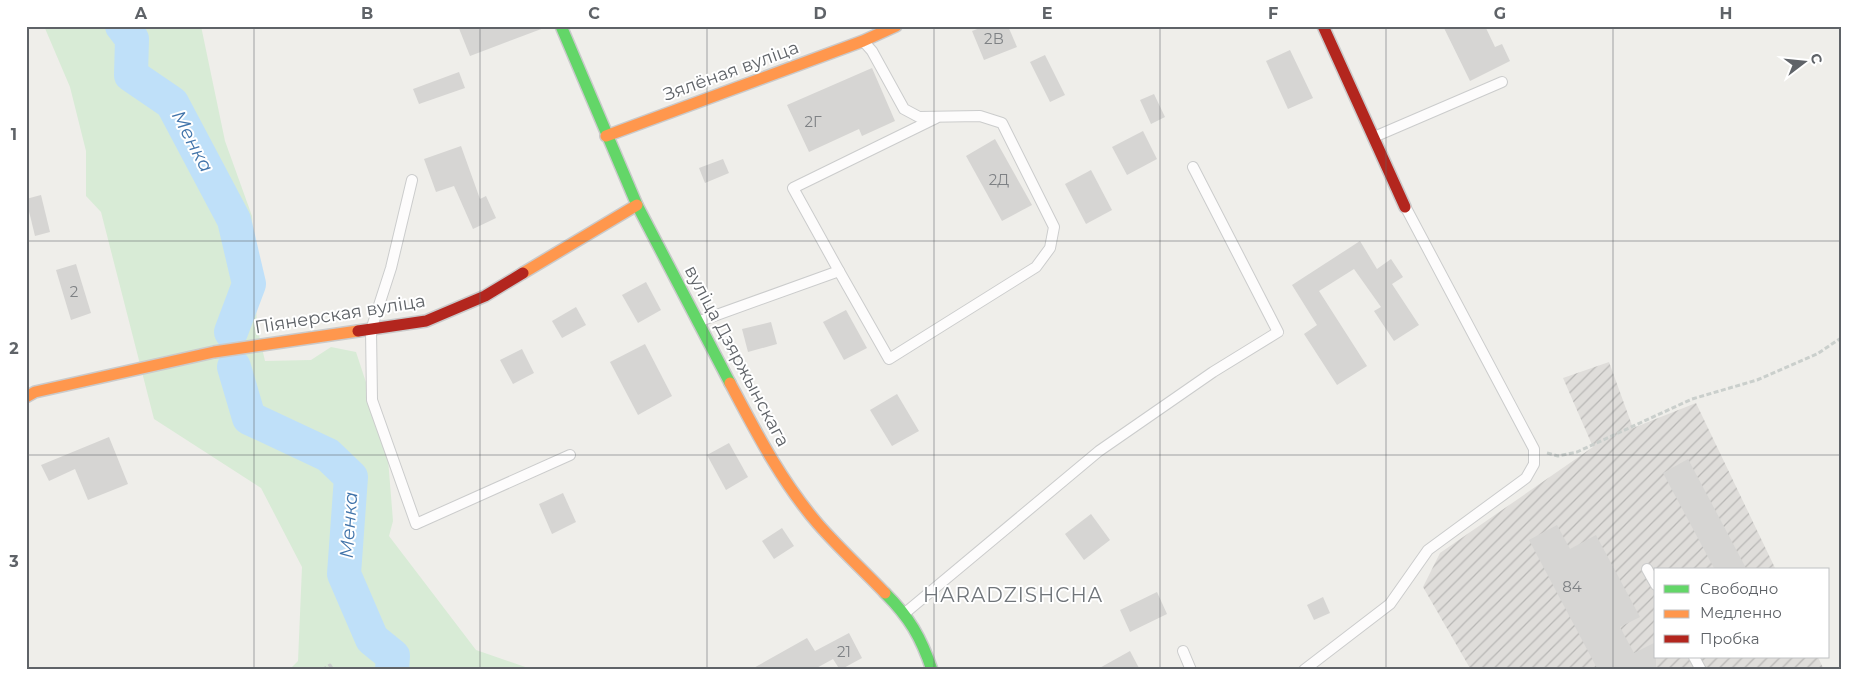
<svg xmlns="http://www.w3.org/2000/svg" width="1867" height="696" font-family="Montserrat,sans-serif">
  <style>
    .industrial { fill: url(#industrial-furrows) }
    .green { fill: #d8ebd6 }
    .lines { fill: none; stroke-linecap: round; stroke-linejoin: round }
    .river { stroke: #bfe0f9; stroke-width: 34 }
    .building { fill: #d6d5d3 }
    .lane-casing { stroke: #cbcccc; stroke-width: 12 }
    .fast-casing { stroke: #cacacb; stroke-width: 14 }
    .slow-casing { stroke: #cacacb; stroke-width: 14 }
    .jam-casing { stroke: #cacacb; stroke-width: 14 }
    .path { stroke: #cacfcc; stroke-width: 3; stroke-dasharray: 5 2.5; stroke-linecap: butt }
    .lane { stroke: #fdfcfc; stroke-width: 10 }
    .fast { stroke: #63d668; stroke-width: 11 }
    .slow { stroke: #ff974d; stroke-width: 11 }
    .jam { stroke: #b3261e; stroke-width: 11 }
    .grid { fill: none; stroke: #5f6368; stroke-width: 1; stroke-opacity: 0.55 }
    .labels { text-anchor: middle; stroke-width: 4; stroke-linejoin: round; paint-order: stroke }
    .number-label { font-size: 15px; fill: #7e8184 }
    .street-label { font-size: 18px; fill: #5f6368; stroke: #fff }
    .water-label { font-size: 19px; font-style: italic; fill: #4174aa; stroke: #fff }
    .quarter-label { font-size: 20px; letter-spacing: 1px; fill: #70757a; stroke: #fff }
    .neatline { fill: none; stroke: #5f6368; stroke-width: 2 }
    .grid-label { font-size: 16px; text-anchor: middle; font-weight: bold; fill: #5f6368 }
  </style>
  <defs>
    <pattern id="industrial-furrows" width="10" height="10" patternUnits="userSpaceOnUse" patternTransform="scale(1.25)"><rect width="10" height="10" fill="#dfddda"/><path d="M-1 1l2-2M0 10L10 0M9 11l2-2" fill="none" stroke="#b8b7b5"/></pattern>
  </defs>
  <rect width="100%" height="100%" fill="#efeeea"/>
  <!-- industrial -->
  <path class="industrial" d="M1609 362 1633 428 1696 403 1776 570H1656V657H1818L1824 670H1471L1423 587 1440 553 1593 447 1563 378Z"/>
  <!-- green -->
  <path class="green" d="M44 26H201L225 141 252 216 257 326 265 361 311 360 331 347 356 352 387 446 393 521 389 536 476 650 534 670H289L298 661 302 567 261 488 154 419 101 212 86 196V151L70 87Z"/>
  <g class="lines">
    <!-- river -->
    <g class="river">
      <path d="M122 26 132 39 131 75 172 103 234 220 249 284 231 332"/>
      <path d="M234 367 249 418 328 455 351 477 344 574 372 639 393 656 392 670"/>
    </g>
  </g>
  <!-- building -->
  <g class="building">
    <path d="M458 26H544V28L470 56Z"/>
    <path d="M985 26H1008L1017 47 984 60 972 31Z"/>
    <path d="M1443 26H1485L1495 47 1502 44 1510 61 1470 81Z"/>
    <path d="M1290 50 1313 98 1288 109 1266 61Z"/>
    <path d="M1045 55 1065 95 1050 102 1030 62Z"/>
    <path d="M872 68 895 121 862 136 859 129 809 152 787 105Z"/>
    <path d="M459 72 465 88 419 104 413 89Z"/>
    <path d="M1154 94 1165 117 1151 124 1140 100Z"/>
    <path d="M1143 131 1157 159 1127 175 1112 147Z"/>
    <path d="M995 139 1032 205 1002 221 966 156Z"/>
    <path d="M461 146 480 199 486 196 496 218 473 229 454 186 436 192 424 159Z"/>
    <path d="M723 159 729 173 705 183 699 168Z"/>
    <path d="M1091 170 1112 210 1086 224 1065 184Z"/>
    <path d="M41 195 50 232 35 236 26 199Z"/>
    <path d="M1360 241 1377 269 1391 259 1403 277 1392 284 1419 325 1394 341 1374 311 1381 307 1354 269 1319 291 1367 366 1337 385 1304 334 1317 325 1292 285Z"/>
    <path d="M76 264 91 313 71 320 56 270Z"/>
    <path d="M646 282 661 310 638 323 622 295Z"/>
    <path d="M576 307 586 325 562 338 552 321Z"/>
    <path d="M846 310 867 348 844 360 823 322Z"/>
    <path d="M771 322 777 344 748 352 742 329Z"/>
    <path d="M645 344 672 396 638 415 610 362Z"/>
    <path d="M522 349 534 373 513 384 500 360Z"/>
    <path d="M897 394 919 431 892 446 870 410Z"/>
    <path d="M109 437 128 484 88 500 75 469 49 481 41 465Z"/>
    <path d="M729 443 748 477 726 490 707 455Z"/>
    <path d="M1688 459 1747 570H1715L1663 473Z"/>
    <path d="M563 493 576 522 552 534 539 504Z"/>
    <path d="M1091 514 1110 540 1084 560 1065 534Z"/>
    <path d="M1557 525 1570 549 1596 535 1640 617 1620 627 1634 653 1656 642V670H1598L1529 540Z"/>
    <path d="M782 528 794 546 774 559 762 541Z"/>
    <path d="M1157 592 1167 614 1130 632 1120 610Z"/>
    <path d="M1323 597 1330 613 1314 620 1307 605Z"/>
    <path d="M849 633 862 658 840 670 833 659 813 670H750L807 638 815 651Z"/>
    <path d="M1130 651 1140 670H1096Z"/>
  </g>
  <g class="lines">
    <defs>
      <g id="lane">
        <path d="M1374 137 1502 82"/>
        <path d="M412 180 391 268 371 330 372 400 416 524 570 455"/>
        <path d="M839 271 793 188 936 118"/>
        <path d="M700 321 839 271 889 359 1036 267 1050 248 1054 227 1002 123 980 116 919 117 904 109 872 51 864 42"/>
        <path d="M1647 569 1656 585"/>
        <path d="M905 613 1099 451 1213 372 1278 332 1193 167"/>
        <path d="M1183 651 1191 670"/>
        <path d="M1694 657 1701 670"/>
        <path d="M1304 670 1390 604 1428 550 1526 478 1534 464V449L1406 208"/>
      </g>
      <g id="fast">
        <path d="M561 26 637 205 730 383"/>
        <path d="M885 593C909 617 921 637 932 670"/>
      </g>
      <g id="slow">
        <path d="M606 136 863 41 896 26"/>
        <path d="M523 273 637 205"/>
        <path d="M730 383C756 432 781 481 818 524 839 548 863 570 885 593"/>
        <path d="M26 397 35 392 214 352 358 331"/>
      </g>
      <g id="jam">
        <path d="M1323 26 1405 207"/>
        <path d="M358 331 426 321 485 296 523 273"/>
      </g>
    </defs>
    <!-- lane casing -->
    <use href="#lane" class="lane-casing"/>
    <!-- fast casing -->
    <use href="#fast" class="fast-casing"/>
    <!-- slow casing -->
    <use href="#slow" class="slow-casing"/>
    <!-- jam casing -->
    <use href="#jam" class="jam-casing"/>
    <!-- path -->
    <g class="path">
      <path d="M1547 453 1558 456 1577 452 1692 399 1757 380 1817 354 1841 338"/>
      <path d="M322 670 330 665 333 670"/>
    </g>
    <!-- lane -->
    <use href="#lane" class="lane"/>
    <!-- fast -->
    <use href="#fast" class="fast"/>
    <!-- slow -->
    <use href="#slow" class="slow"/>
    <!-- jam -->
    <use href="#jam" class="jam"/>
  </g>
  <!-- grid -->
  <path class="grid" d="M254 26V670M480 26V670M707 26V670M934 26V670M1160 26V670M1386 26V670M1613 26V670M26 241H1841M26 455H1841"/>
  <g class="labels">
    <!-- number labels -->
    <g class="number-label">
      <text x="994" y="44">2В</text>
      <text x="813" y="127">2Г</text>
      <text x="999" y="185">2Д</text>
      <text x="74" y="297">2</text>
      <text x="1572" y="592">84</text>
      <text x="844" y="657">21</text>
    </g>
    <!-- street labels -->
    <g class="street-label">
      <text transform="translate(731 71) rotate(-20)" y="6">Зялёная вуліца</text>
      <text transform="translate(340 314) rotate(-9)" y="6">Піянерская вуліца</text>
      <text transform="translate(737 356) rotate(62)" y="6">вуліца Дзяржынскага</text>
    </g>
    <!-- water labels -->
    <g class="water-label">
      <text transform="translate(193 141) rotate(62)" y="7">Менка</text>
      <text transform="translate(348 525) rotate(-86)" y="7">Менка</text>
    </g>
    <!-- quarter labels -->
    <g class="quarter-label">
      <text x="1013" y="602">HARADZISHCHA</text>
    </g>
  </g>
  <!-- border -->
  <rect width="1867" height="696" fill="none" stroke="#ffffff" stroke-width="55"/>
  <!-- legend -->
  <rect x="1654" y="568" width="175" height="90" fill="#ffffff" stroke="#bfc1c3"/>
  <rect x="1664" y="585" width="25" height="8" fill="#63d668" stroke="#bfc1c3"/>
  <text x="1700" y="594" font-size="15" fill="#5f6368">Свободно</text>
  <rect x="1664" y="610" width="25" height="8" fill="#ff974d" stroke="#bfc1c3"/>
  <text x="1700" y="618" font-size="15" fill="#5f6368">Медленно</text>
  <rect x="1664" y="635" width="25" height="8" fill="#b3261e" stroke="#bfc1c3"/>
  <text x="1700" y="644" font-size="15" fill="#5f6368">Пробка</text>
  <!-- north arrow -->
  <g transform="translate(1804 62) rotate(74)" stroke="#ffffff" stroke-width="4" paint-order="stroke">
  <path d="M0-4L9 19L0 12L-9 19Z" fill="#5f6368"/>
  <text y="-8" font-size="14" font-weight="bold" text-anchor="middle" fill="#5f6368">С</text>
  </g>
  <rect x="28" y="28" width="1812" height="640" class="neatline"/>
  <g class="grid-label">
    <text x="141" y="19">A</text>
    <text x="367" y="19">B</text>
    <text x="594" y="19">C</text>
    <text x="820" y="19">D</text>
    <text x="1047" y="19">E</text>
    <text x="1273" y="19">F</text>
    <text x="1500" y="19">G</text>
    <text x="1726" y="19">H</text>
    <text x="14" y="140">1</text>
    <text x="14" y="354">2</text>
    <text x="14" y="567">3</text>
  </g>
</svg>
